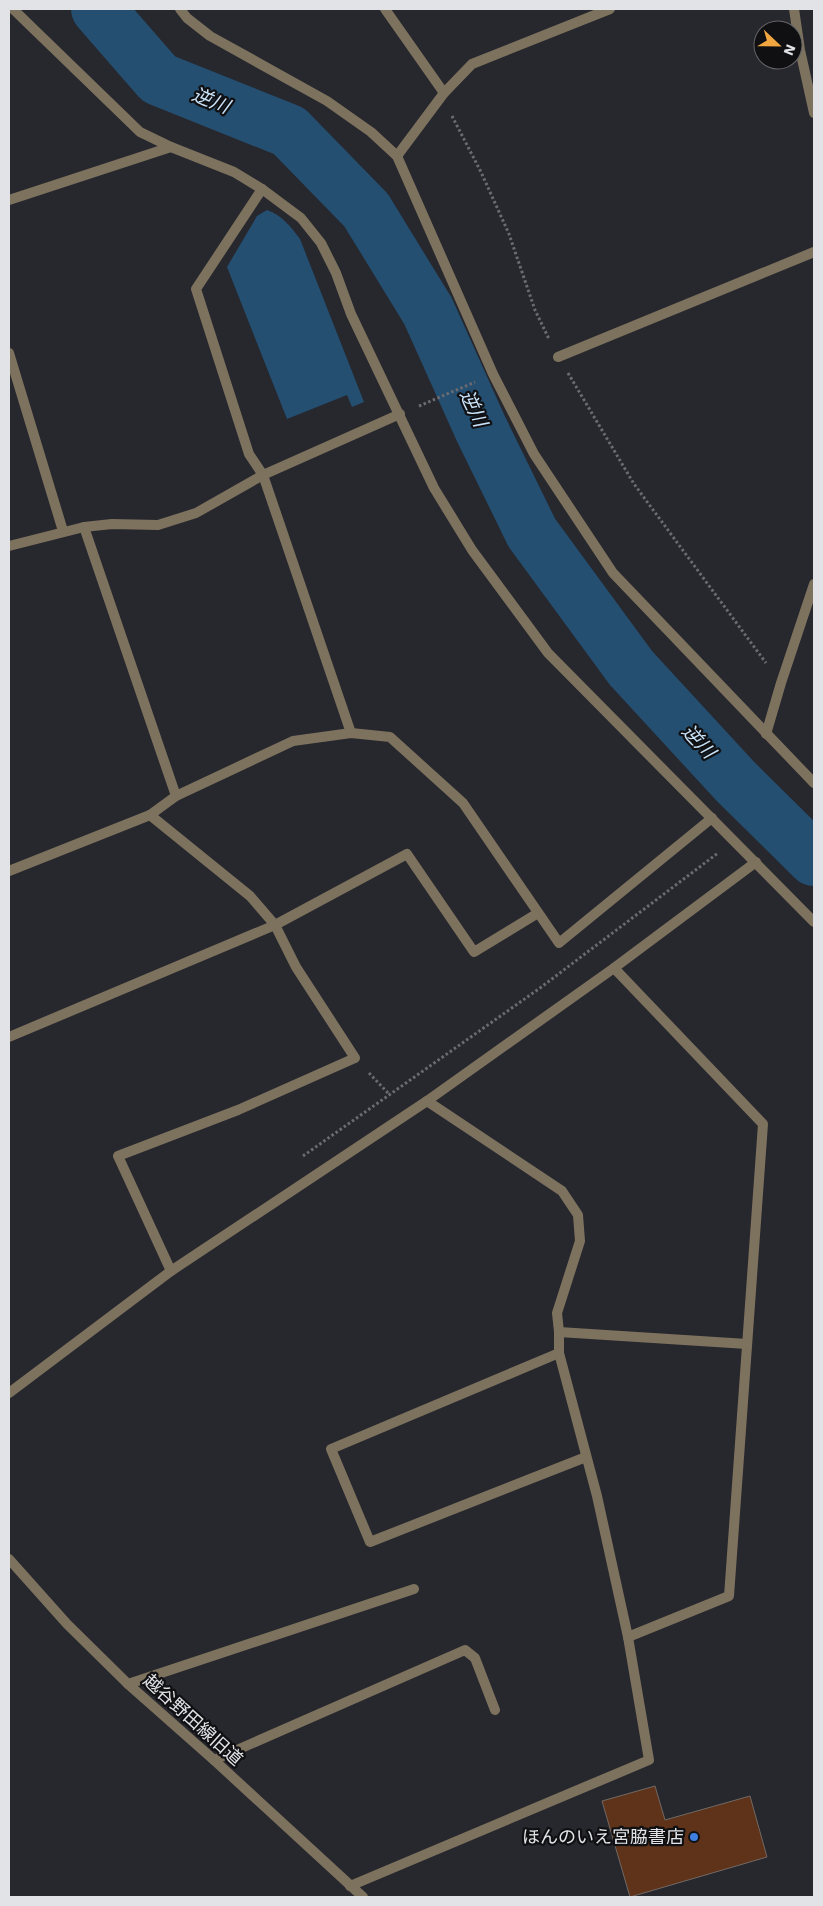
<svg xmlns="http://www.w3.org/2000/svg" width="823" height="1906" font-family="'Work Sans','Noto Sans JP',sans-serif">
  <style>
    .water { fill: #244f70 }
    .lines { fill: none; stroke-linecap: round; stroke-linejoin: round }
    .river { stroke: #244f70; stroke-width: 54 }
    .building { fill: #5e3319; stroke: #716964 }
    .path { stroke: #6b6b71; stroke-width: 3; stroke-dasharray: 2.5 2.5; stroke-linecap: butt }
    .service { stroke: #7d725e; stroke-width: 10 }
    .minor { stroke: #7d725e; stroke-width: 10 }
    .tertiary { stroke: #7d725e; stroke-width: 10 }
    .shop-dot { fill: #3f7fe0; stroke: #101013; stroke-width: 2 }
    .labels { text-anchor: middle; stroke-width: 4.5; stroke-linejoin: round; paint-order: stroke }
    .street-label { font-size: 18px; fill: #e2e3e7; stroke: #101013 }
    .poi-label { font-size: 18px; fill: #e2e3e7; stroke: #101013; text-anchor: end }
    .water-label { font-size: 19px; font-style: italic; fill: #c9e3f9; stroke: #101013 }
  </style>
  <rect width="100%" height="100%" fill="#27272e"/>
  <!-- water -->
  <path class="water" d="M267 210C282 215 291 227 300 239L364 402 352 407 347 395 287 419 227 267 257 216Z"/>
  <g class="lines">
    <!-- river -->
    <path class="river" d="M98 9 159 79 289 131 366 210 428 311 481 429 532 533 631 668 736 782 814 859"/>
  </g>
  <!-- building -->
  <path class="building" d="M655 1786 665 1820 750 1796 767 1857 630 1897 602 1801Z"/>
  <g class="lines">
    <!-- path -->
    <g class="path">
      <path d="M452 116 481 172 509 234 535 310 549 339"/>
      <path d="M568 373 634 484 766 663"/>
      <path d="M419 406 475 382"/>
      <path d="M369 1073 389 1094"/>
      <path d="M303 1156 540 988 718 853"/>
    </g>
    <!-- service -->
    <g class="service">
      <path d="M9 200 171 147"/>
      <path d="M9 353 63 531"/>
    </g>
    <!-- minor -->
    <g class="minor">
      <path d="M13 9 140 132 171 147 234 172 262 189 301 218 321 243 336 273 351 314 434 488 472 550 548 653 814 922"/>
      <path d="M180 9 187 18 210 36 327 101 371 132 397 156 493 374 534 454 613 573 814 783"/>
      <path d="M794 9 800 50 814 113"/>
      <path d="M397 156 444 93 472 64 610 9"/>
      <path d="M262 189 196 289 249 454 263 475 351 733"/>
      <path d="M558 357 814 252"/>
      <path d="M84 527 176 796"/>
      <path d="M9 546 84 527 112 524 158 525 196 513 263 475 400 414"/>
      <path d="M766 734 781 683 814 584"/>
      <path d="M150 815 250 896 275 925 296 967 355 1058 238 1110 118 1156 171 1271"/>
      <path d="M9 871 150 815 176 796 293 741 351 733 390 737 463 803 559 943 712 818"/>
      <path d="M614 968 763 1124 729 1596 628 1637"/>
      <path d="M9 1037 275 925 407 854 474 952 538 913"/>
      <path d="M559 1332 747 1344"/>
      <path d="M559 1353 331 1449 370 1542 586 1457"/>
      <path d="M9 1393 171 1271 427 1101 614 968 756 862"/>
      <path d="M128 1684 414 1589"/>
      <path d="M214 1760 465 1650 475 1658 495 1710"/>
      <path d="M350 1886 649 1760 628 1637 597 1496 559 1353V1332L557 1313 580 1241 578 1215 562 1191 427 1101"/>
    </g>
    <!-- tertiary -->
    <g class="tertiary">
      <path d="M385 9 444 93"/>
      <path d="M9 1559 67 1624 128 1684 214 1760 363 1897"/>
    </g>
  </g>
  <!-- markers -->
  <circle class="shop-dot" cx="694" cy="1837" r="5"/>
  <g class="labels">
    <!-- street labels -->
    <g class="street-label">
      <text transform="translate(193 1720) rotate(42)" y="6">越谷野田線旧道</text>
    </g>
    <!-- poi labels -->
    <g class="poi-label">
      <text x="684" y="1843">ほんのいえ宮脇書店</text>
    </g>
    <!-- water labels -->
    <g class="water-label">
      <text transform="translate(211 100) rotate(22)" y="7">逆川</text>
      <text transform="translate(474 408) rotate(65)" y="7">逆川</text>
      <text transform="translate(699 741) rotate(47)" y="7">逆川</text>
    </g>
  </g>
  <!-- border -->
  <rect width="823" height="1906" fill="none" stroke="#e2e3e7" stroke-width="20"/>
  <!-- north arrow -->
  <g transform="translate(778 45) rotate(112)"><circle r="24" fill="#101013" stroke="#646468"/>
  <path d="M0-4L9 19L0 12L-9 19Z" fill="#f1a63f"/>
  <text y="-8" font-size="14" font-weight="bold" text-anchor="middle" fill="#e2e3e7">N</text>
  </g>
</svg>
